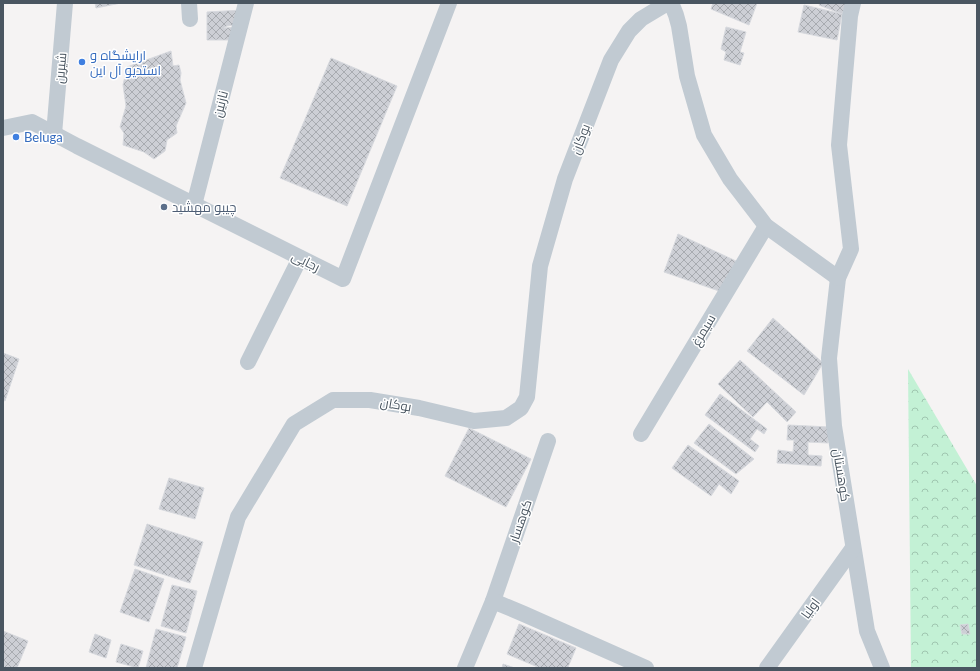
<svg xmlns="http://www.w3.org/2000/svg" width="980" height="671" font-family="Lato,Cairo,sans-serif">
  <style>
    .forest { fill: url(#forest-crowns) }
    .building { fill: url(#building-cross-hatch); stroke: #d7d9de }
    .lines { fill: none; stroke-linecap: round; stroke-linejoin: round }
    .minor { stroke: #c1cad2; stroke-width: 16 }
    .shop-dot { fill: #3f7fe0; stroke: #fff; stroke-width: 1.5 }
    .service-dot { fill: #5c6f8a; stroke: #fff; stroke-width: 1.5 }
    .labels { text-anchor: middle; stroke-width: 3; stroke-linejoin: round; paint-order: stroke }
    .shop-label { font-size: 13px; fill: #366cbe; stroke: #fff; text-anchor: start }
    .street-label { font-size: 13px; fill: #4a5661; stroke: #fff }
    .service-label { font-size: 13px; fill: #4e5e75; stroke: #fff; text-anchor: start }
  </style>
  <defs>
    <pattern id="forest-crowns" width="20" height="18" patternUnits="userSpaceOnUse"><rect width="20" height="18" fill="#c3f1d5"/><path d="M2 6a3 3 0 1 1 6 0M12 15a3 3 0 1 1 6 0" fill="none" stroke="#a0c6b0"/></pattern>
    <pattern id="building-cross-hatch" width="8" height="8" patternUnits="userSpaceOnUse"><rect width="8" height="8" fill="#cdcfd5"/><path d="M0 0l8 8M0 8l8-8" fill="none" stroke="#a8abb0"/></pattern>
  </defs>
  <rect width="100%" height="100%" fill="#f5f3f3"/>
  <!-- forest -->
  <path class="forest" d="M908 369 977 486V668H911Z"/>
  <!-- building -->
  <g class="building">
    <path d="M95 3H121L96 8Z"/>
    <path d="M713 3H757L749 25 711 9Z"/>
    <path d="M820 3H847L842 14 819 5Z"/>
    <path d="M804 5 842 14 837 40 798 32Z"/>
    <path d="M243 10 240 24 227 26 224 28 238 27 235 40H207V12Z"/>
    <path d="M726 27 746 32 740 52 744 53 740 65 724 60 726 52 721 49Z"/>
    <path d="M171 51 173 66 179 65 181 73 180 80 186 103 176 126 177 133 167 140 165 151 154 159 144 152 123 145 124 133 120 127 126 106 123 85 127 67Z"/>
    <path d="M331 58 397 86 347 206 280 178Z"/>
    <path d="M678 234 736 261 719 291 664 272Z"/>
    <path d="M773 318 823 363 804 395 747 351Z"/>
    <path d="M3 353 19 359 5 401 3 400Z"/>
    <path d="M740 360 796 412 787 422 767 402 753 417 718 384Z"/>
    <path d="M720 394 767 429 764 434 757 429 750 439 759 446 755 452 705 415Z"/>
    <path d="M709 424 754 459 736 474 694 443Z"/>
    <path d="M788 425 829 427 828 443 808 442V455L822 456 821 466 777 463 778 450 793 452 794 440H787Z"/>
    <path d="M469 428 531 459 506 507 445 476Z"/>
    <path d="M688 445 739 481 731 494 719 484 711 496 672 468Z"/>
    <path d="M169 478 204 488 195 519 159 509Z"/>
    <path d="M147 524 203 542 190 583 134 565Z"/>
    <path d="M135 569 164 579 149 622 120 612Z"/>
    <path d="M172 585 197 591 186 633 161 626Z"/>
    <path d="M519 624 576 648 568 667 570 668H540L507 654Z"/>
    <path d="M968 624 970 634H962L960 625Z"/>
    <path d="M156 629 186 637 177 668H146Z"/>
    <path d="M3 631 28 641 17 668H3Z"/>
    <path d="M95 634 111 640 106 658 89 652Z"/>
    <path d="M121 644 143 651 138 668 116 662Z"/>
    <path d="M503 664 515 668H502Z"/>
  </g>
  <g class="lines">
    <!-- minor -->
    <g class="minor">
      <path d="M189 3 190 19"/>
      <path d="M853 3 850 16 839 145 851 249 838 278 829 358 834 426 867 631 882 668"/>
      <path d="M3 128 32 122 77 146 343 279 449 3"/>
      <path d="M54 134 65 3"/>
      <path d="M194 205 246 3"/>
      <path d="M248 362 300 258"/>
      <path d="M641 434 766 226"/>
      <path d="M493 601 548 441"/>
      <path d="M194 668 238 517 294 424 333 400H370L419 408 474 421 506 418 521 408 527 397 540 266 565 179 611 60 629 31 641 19 666 4 672 5 676 15 679 26 687 76 704 135 730 179 766 226 838 278"/>
      <path d="M465 668 493 601 524 614 646 668"/>
      <path d="M767 668 853 548"/>
    </g>
  </g>
  <!-- markers -->
  <g class="shop-dot">
    <circle cx="82" cy="62" r="4"/>
    <circle cx="16" cy="137" r="4"/>
  </g>
  <circle class="service-dot" cx="164" cy="207" r="4"/>
  <g class="labels">
    <!-- shop labels -->
    <g class="shop-label">
      <text x="90" y="60">ارایشگاه و<tspan x="90" dy="15">استدیو آل این</tspan></text>
      <text x="24" y="142">Beluga</text>
    </g>
    <!-- street labels -->
    <g class="street-label">
      <text transform="translate(60 68) rotate(-85)" y="5">شیرین</text>
      <text transform="translate(220 104) rotate(-76)" y="5">نازنین</text>
      <text transform="translate(580 139) rotate(-69)" y="5">بوکان</text>
      <text transform="translate(306 261) rotate(26)" y="5">رجایی</text>
      <text transform="translate(703 330) rotate(-59)" y="5">سیمرغ</text>
      <text transform="translate(396 404) rotate(10)" y="5">بوکان</text>
      <text transform="translate(842 475) rotate(81)" y="5">کوهستان</text>
      <text transform="translate(520 521) rotate(-71)" y="5">کوهسار</text>
      <text transform="translate(810 608) rotate(-54)" y="5">اولیا</text>
    </g>
    <!-- service labels -->
    <g class="service-label">
      <text x="172" y="212">چیبو مهشید</text>
    </g>
  </g>
  <!-- border -->
  <rect width="980" height="671" fill="none" stroke="#4a5661" stroke-width="8"/>
</svg>
